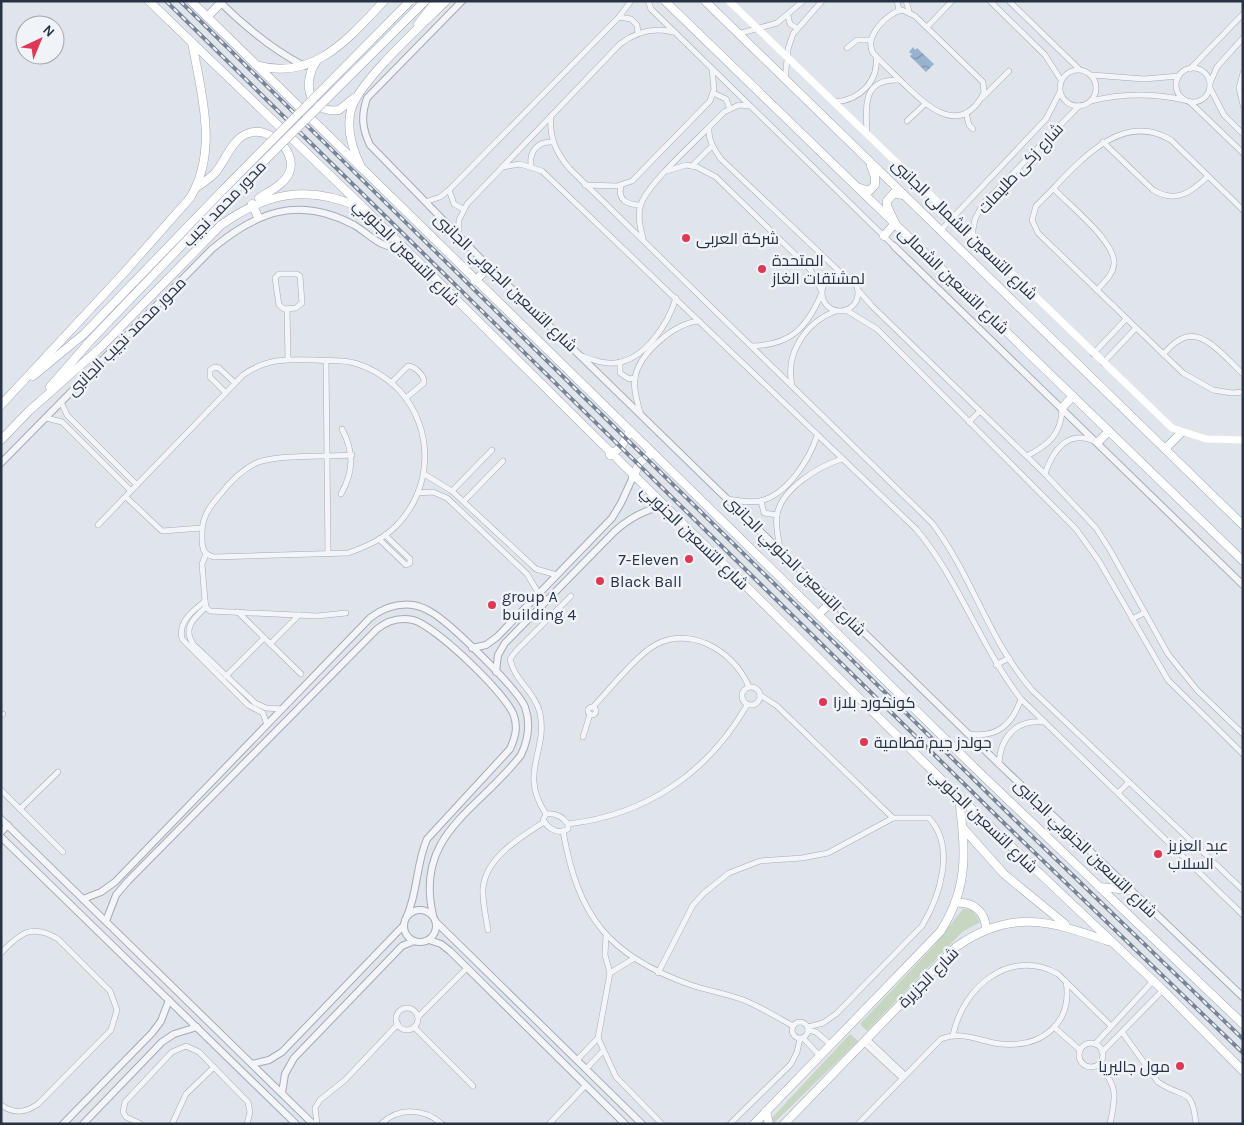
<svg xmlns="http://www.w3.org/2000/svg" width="1244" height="1125" font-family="Karla,Cairo,sans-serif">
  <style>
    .park { fill: #c6d6c0 }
    .water { fill: url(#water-waves) }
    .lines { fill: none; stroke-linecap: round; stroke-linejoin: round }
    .minor-casing { stroke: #a5abb6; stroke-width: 6 }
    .tertiary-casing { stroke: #a5abb6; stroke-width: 8 }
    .primary-casing { stroke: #9ea9b8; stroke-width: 9 }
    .minor { stroke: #f3f5f8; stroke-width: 5 }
    .tertiary { stroke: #f3f5f8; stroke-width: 6 }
    .secondary { stroke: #fff; stroke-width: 7 }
    .primary { stroke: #fff; stroke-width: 8 }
    .rail-casing { stroke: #788496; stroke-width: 4 }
    .rail { stroke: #f0f3f8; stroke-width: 2; stroke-dasharray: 5.5; stroke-linecap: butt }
    .primary-bridge-casing { stroke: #9ea9b8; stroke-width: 9; stroke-linecap: butt }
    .primary-bridge { stroke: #fff; stroke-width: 8 }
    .poi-dot { fill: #dd3854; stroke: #f0f3f8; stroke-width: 2 }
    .labels { text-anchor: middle; stroke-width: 5; stroke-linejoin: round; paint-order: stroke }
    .street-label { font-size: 16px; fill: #273244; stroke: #f0f3f8 }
    .poi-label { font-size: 16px; fill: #273244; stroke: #f0f3f8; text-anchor: start }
  </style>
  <defs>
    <pattern id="water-waves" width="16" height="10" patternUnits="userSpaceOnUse" patternTransform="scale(1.25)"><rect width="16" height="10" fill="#97b3cf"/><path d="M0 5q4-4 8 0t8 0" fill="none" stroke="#7b92aa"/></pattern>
  </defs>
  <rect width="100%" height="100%" fill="#e0e4eb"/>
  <!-- park -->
  <g class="park">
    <path d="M963 909 972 910 980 922 962 932 867 1031 860 1024 933 947Z"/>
    <path d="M850 1034 858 1041 773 1124 770 1120Z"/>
  </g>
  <!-- water -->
  <path class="water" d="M913 47 915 50 917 48 934 64 926 72 910 56 912 54 909 52Z"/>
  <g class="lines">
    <defs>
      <g id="minor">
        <path d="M648 1 651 9 894 246"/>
        <path d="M897 1 899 10"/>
        <path d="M906 1 909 11"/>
        <path d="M990 1 1045 55 1061 80"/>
        <path d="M1009 1 1079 69"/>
        <path d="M902 10 915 16 983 82 984 93C960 138 928 107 903 83 893 73 882 63 873 53 864 36 887 13 902 10Z"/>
        <path d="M788 16 790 24 797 28"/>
        <path d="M619 17 631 19 637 25 638 33"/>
        <path d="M927 27 952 1"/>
        <path d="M738 34 777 23 803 1"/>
        <path d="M847 48 857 40H870"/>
        <circle cx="1193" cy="85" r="17"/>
        <path d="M1190 69 1243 14"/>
        <circle cx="1078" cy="88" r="18"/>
        <path d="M1243 73 1239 88 1243 105"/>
        <path d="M1092 75 1144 79 1179 76"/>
        <path d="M785 80 788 49 793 34 822 1"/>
        <path d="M1210 83 1217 67 1243 38"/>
        <path d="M1210 88 1224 115 1243 134"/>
        <path d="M713 93 726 99 730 109"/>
        <path d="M983 97 1009 71"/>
        <path d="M1091 101C1123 93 1152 93 1184 100"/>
        <path d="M835 102C860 100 879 81 876 56"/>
        <path d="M1190 102 1243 153"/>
        <path d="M966 113 969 125 973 129"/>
        <path d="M551 116C549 137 556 153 570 169L932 523C972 575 989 641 1032 690L1243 890"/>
        <path d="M907 121 925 104"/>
        <path d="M709 128C708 140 714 149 721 159L842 274"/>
        <path d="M867 134C866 105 862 78 900 80"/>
        <path d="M1103 142 1153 190C1176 204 1192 192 1208 176"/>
        <path d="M531 166C529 151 538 141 553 142"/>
        <path d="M692 166 712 146"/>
        <path d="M502 167 520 164 542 171 916 529C958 578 980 646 1021 699L1243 915"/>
        <path d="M667 171 686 165 697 167 716 177 810 269 821 290"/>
        <path d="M585 185 617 186 632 181 710 101 714 89 712 69"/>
        <path d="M621 186C617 200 628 205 640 205"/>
        <path d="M1054 189C1069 205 1116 242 1114 264 1113 275 1104 282 1097 290"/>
        <path d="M449 190 454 204 463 209"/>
        <path d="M425 202 440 197 449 190 619 17 631 1"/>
        <path d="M1243 210 1171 140C1116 107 1071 173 1036 206L1032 220 1038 233 1183 373 1213 390 1232 393 1243 392"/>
        <path d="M940 231 1046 119 1060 92"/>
        <path d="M458 235 459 220 467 204 620 44C636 32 654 27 673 32"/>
        <path d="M972 235 975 219 983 204 1079 106"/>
        <path d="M643 238C640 228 637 215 641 204 649 181 705 133 724 112L739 105 749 106"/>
        <path d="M279 274H297L300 276 302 303 296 308 284 309 279 305 275 278Z"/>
        <circle cx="840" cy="293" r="18"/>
        <path d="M858 290 872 306 1045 474 1096 528 1110 550 1168 654 1197 690 1243 734"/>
        <path d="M287 309 288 359"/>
        <path d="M846 310 877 329 1076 529 1099 561 1168 680 1243 754"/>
        <path d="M752 346C790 345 806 329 821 295"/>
        <path d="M1093 354 1126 319"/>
        <path d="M1163 354C1168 350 1172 344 1178 341 1202 324 1227 360 1243 374"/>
        <path d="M582 356C593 360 603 364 615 363 645 360 668 324 676 298"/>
        <path d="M326 361 328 554"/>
        <path d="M620 362V373L629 379 635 378"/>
        <path d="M1103 363 1136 328"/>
        <path d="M391 383 408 366C415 366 425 376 424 383L406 398"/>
        <path d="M792 385C785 353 806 322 836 311"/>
        <path d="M226 393 210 377V370L215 367 219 368 235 383"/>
        <path d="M61 402 67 415 137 485"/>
        <path d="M640 412C637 401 633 389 635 378 639 353 675 323 699 321"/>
        <path d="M46 418 62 422 131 491"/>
        <path d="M969 422 980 411"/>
        <path d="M1027 456C1048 445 1062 434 1062 408"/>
        <path d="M424 474 452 491 536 569 557 575"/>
        <path d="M1045 474C1052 452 1067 429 1094 441"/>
        <path d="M452 491 492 450"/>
        <path d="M418 493 433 492 447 498 527 574 539 594 546 601"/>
        <path d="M341 494C354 471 354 452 342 429"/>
        <path d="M126 497 162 531 202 528"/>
        <path d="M729 499C739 501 749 503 760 501 787 495 809 460 817 436"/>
        <path d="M464 501 503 461"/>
        <path d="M761 501 764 513 777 515"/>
        <path d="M98 525 243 375C267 358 288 359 316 360 327 361 339 360 350 362 368 366 386 377 399 390 435 429 433 490 395 527 382 540 365 547 348 553L214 557C201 554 202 545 202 533 202 518 209 507 219 496 229 483 242 470 256 463 277 454 327 457 352 455"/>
        <path d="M379 539 406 565 410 563V559L385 535"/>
        <path d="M780 550C779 539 775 526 777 515 781 489 819 466 842 459"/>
        <path d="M206 554 202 564 205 601 206 607 210 611 317 616 346 613"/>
        <path d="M205 601C193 611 178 621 182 639L248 705 263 713 267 725"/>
        <path d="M206 607C193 619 182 629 194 645L255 703 266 708 282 709"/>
        <path d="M238 612 301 674"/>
        <path d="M1132 619 1144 613"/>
        <path d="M270 644 299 615"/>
        <path d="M996 665 1009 658"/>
        <path d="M226 676 264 638"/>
        <circle cx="751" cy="696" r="9"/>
        <path d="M760 695 777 706 893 818"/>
        <path d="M593 707C609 690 631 662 649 649 686 622 734 650 749 687"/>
        <circle cx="592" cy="711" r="4"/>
        <path d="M1 715 3 714"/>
        <path d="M969 734C997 738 1012 725 1021 699"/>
        <path d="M583 737 590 714"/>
        <path d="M999 764C1000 738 1016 719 1043 722"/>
        <path d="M1 790 63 852"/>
        <path d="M1118 793 1129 782"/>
        <path d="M20 809 58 772"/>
        <path d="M546 814C518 772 548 753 540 713 535 692 514 680 510 659L516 651 571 596"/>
        <path d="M546 814C555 813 562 816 568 824V829C558 835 549 829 543 820Z"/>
        <path d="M568 824C646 815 708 773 747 705"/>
        <path d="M563 831C578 916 608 956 691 985 709 991 728 994 746 1001 762 1008 777 1017 793 1026"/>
        <path d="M488 930C486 917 482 901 483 888 486 857 521 837 544 822"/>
        <path d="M606 936 605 955 610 973 598 1038 616 1077 662 1124"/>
        <path d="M1 953C20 933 32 923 58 939L110 991 117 1010 111 1030 38 1104C25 1113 14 1114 1 1105"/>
        <path d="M610 973 633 959"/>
        <path d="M658 973 693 905 704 893 729 873 760 861 802 858 828 853 893 818H929C956 847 940 896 922 926L836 1014 823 1023 808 1027"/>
        <circle cx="407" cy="1019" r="11"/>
        <path d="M418 1017 467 968"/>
        <circle cx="800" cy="1030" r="8"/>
        <path d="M414 1027 473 1086"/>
        <path d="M1055 1028 1080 1050"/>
        <path d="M808 1030 816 1032 831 1045"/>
        <path d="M1122 1032 1158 1082C1184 1100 1192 1085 1196 1124"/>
        <path d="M953 1035C963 987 1010 947 1058 974L1111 1026"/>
        <path d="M803 1038 820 1056"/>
        <path d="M867 1039 905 1075"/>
        <path d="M863 1042 902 1078"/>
        <circle cx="1091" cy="1055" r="12"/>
        <path d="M1095 1044 1153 981"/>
        <path d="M1102 1052 1163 990"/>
        <path d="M577 1060 598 1038"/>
        <path d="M1099 1065C1118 1086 1116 1097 1110 1124"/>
        <path d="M586 1069 602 1052"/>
        <path d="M141 1124 126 1117 123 1112 125 1102 172 1052 186 1046 199 1052 248 1102 250 1112 247 1124"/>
        <path d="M172 1124 186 1094 214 1067"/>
        <path d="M317 1124 315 1108 320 1100 345 1080 398 1024"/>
        <path d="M381 1124C399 1107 424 1108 442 1124"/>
        <path d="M549 1124 586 1085"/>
        <path d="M730 1124 791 1064 797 1052 800 1039"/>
        <path d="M858 1124 941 1039C962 1030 981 1042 1001 1044 1042 1048 1073 1023 1066 981"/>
      </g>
      <g id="tertiary">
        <path d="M219 1C245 27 272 49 304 66"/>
        <path d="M462 1 367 98C361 116 362 128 370 145L489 267 999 764 1243 997"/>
        <path d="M894 246 1243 585"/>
        <path d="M1 463 212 249C256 212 299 195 354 225 371 235 380 249 401 247"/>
        <path d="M472 648 486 645 497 637 612 518 621 503 633 477"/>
        <path d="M496 672 498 655 505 643 614 532C629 518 644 510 663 506"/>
        <path d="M1 819 313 1124"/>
        <path d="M1 832 8 825"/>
        <path d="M1 837 296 1124"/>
        <path d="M83 899 101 892 115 882 370 618C383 608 396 603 413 605 419 606 426 609 431 612 449 622 517 688 525 707 531 724 528 740 521 755 479 810 414 834 433 915"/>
        <circle cx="420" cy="926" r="16"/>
        <path d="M106 921 116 895 128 881 377 629C387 621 399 617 413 620 433 624 508 695 514 716 518 728 515 738 510 749L427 839C416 864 418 891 407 916"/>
        <path d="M436 922 642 1124"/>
        <path d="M429 940 441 944 450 951 625 1124"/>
        <path d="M252 1064 269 1060 282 1052 404 925"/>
        <path d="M282 1093 285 1074 294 1058 402 946 414 941"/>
        <path d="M63 1124 152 1033 161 1021 169 1000"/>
        <path d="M83 1124 162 1042 174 1034 197 1027"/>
      </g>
      <g id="primary">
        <path d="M149 1 365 209 959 797 1163 990 1243 1071"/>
        <path d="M191 1 979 772 1243 1024"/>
        <path d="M665 1 1243 561"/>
        <path d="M705 1 1243 525"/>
        <path d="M207 17 221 3"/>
        <path d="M418 24 436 1"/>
        <path d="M316 62C302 83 308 114 339 110L354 98"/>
        <path d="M256 65C313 82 348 39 384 1"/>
        <path d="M360 165C352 148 346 129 351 110 358 82 423 24 446 1"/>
        <path d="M197 187C203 183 209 179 215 173 226 160 232 138 249 133 268 126 296 150 290 170 287 183 270 191 259 198"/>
        <path d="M860 188 869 191 875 185V177L871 166"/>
        <path d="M252 204 258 217"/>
        <path d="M884 236 895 223 887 206V201L894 193 903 195"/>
        <path d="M475 281 489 267"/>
        <path d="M33 376 84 334 222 191"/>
        <path d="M50 387 91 340 228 197"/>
        <path d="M1 405 122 275 190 198C219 150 201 93 192 42"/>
        <path d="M1062 408 1073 396"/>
        <path d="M1 440 29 411 100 348 221 225C266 193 307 184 359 207"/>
        <path d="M1098 442 1109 431"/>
        <path d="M1165 449 1181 433"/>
        <path d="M610 455 621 447 630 431"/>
        <path d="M633 477 640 462 652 453"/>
        <path d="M818 615 832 601"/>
        <path d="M963 828 1004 874 1065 924"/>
        <path d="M1099 887 1129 890"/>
        <path d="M955 903C973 901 986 912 986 930"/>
        <path d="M766 1111 769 1124"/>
        <path d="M754 1124 940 932C970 886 965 849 959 797"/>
        <path d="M784 1124 956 947C1011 908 1050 921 1108 941"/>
      </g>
    </defs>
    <!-- minor casing -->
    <use href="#minor" class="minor-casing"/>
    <!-- tertiary casing -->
    <use href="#tertiary" class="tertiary-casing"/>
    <!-- primary casing -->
    <use href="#primary" class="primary-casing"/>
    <!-- minor -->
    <use href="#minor" class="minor"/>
    <!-- tertiary -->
    <use href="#tertiary" class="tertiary"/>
    <!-- secondary -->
    <path class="secondary" d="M729 1 1172 428 1206 439 1243 440"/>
    <!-- primary -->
    <use href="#primary" class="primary"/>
    <defs>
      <g id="rail">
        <path d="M166 1 1007 826 1243 1053"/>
        <path d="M180 1 1009 814 1243 1039"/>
      </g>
    </defs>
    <!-- rail casing -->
    <use href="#rail" class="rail-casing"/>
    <!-- rail -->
    <use href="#rail" class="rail"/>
    <defs>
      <g id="primary-bridge">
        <path d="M222 191 410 1"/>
        <path d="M228 197 425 1"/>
      </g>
    </defs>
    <!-- primary-bridge casing -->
    <use href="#primary-bridge" class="primary-bridge-casing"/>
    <!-- primary-bridge -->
    <use href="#primary-bridge" class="primary-bridge"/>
  </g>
  <!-- markers -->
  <g class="poi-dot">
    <circle cx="686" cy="238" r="5"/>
    <circle cx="762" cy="269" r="5"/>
    <circle cx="689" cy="559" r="5"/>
    <circle cx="600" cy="581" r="5"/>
    <circle cx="492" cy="605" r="5"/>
    <circle cx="823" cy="702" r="5"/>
    <circle cx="864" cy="742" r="5"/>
    <circle cx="1158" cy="854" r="5"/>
    <circle cx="1180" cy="1066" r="5"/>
  </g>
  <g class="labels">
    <!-- street labels -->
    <g class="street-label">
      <text transform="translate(1020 168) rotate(-47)" y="6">شارع زكى طليمات</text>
      <text transform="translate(224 203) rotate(-46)" y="6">محور محمد نجيب</text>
      <text transform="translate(965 229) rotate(44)" y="6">شارع التسعين الشمالى الجانبى</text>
      <text transform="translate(407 252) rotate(45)" y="6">شارع التسعين الجنوبي</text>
      <text transform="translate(954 280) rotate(44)" y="6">شارع التسعين الشمالى</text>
      <text transform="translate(506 282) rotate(44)" y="6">شارع التسعين الجنوبي الجانبى</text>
      <text transform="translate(126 336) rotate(-45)" y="6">محور محمد نجيب الجانبى</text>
      <text transform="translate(695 537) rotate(44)" y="6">شارع التسعين الجنوبي</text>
      <text transform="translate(796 565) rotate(45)" y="6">شارع التسعين الجنوبي الجانبى</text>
      <text transform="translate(984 820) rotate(44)" y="6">شارع التسعين الجنوبي</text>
      <text transform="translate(1086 848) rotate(44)" y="6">شارع التسعين الجنوبي الجانبى</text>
      <text transform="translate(928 977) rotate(-45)" y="6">شارع الجزيرة</text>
    </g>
    <!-- poi labels -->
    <g class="poi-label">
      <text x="696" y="244">شركة العربى</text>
      <text x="772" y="266">المتحدة<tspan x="772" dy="18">لمشتقات الغاز</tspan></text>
      <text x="679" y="565" text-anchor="end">7-Eleven</text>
      <text x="610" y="587">Black Ball</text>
      <text x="502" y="602">group A<tspan x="502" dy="18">building 4</tspan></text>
      <text x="833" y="708">كونكورد بلازا</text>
      <text x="874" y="748">جولدز جيم قطامية</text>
      <text x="1168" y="851">عبد العزيز<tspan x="1168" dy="18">السلاب</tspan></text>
      <text x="1170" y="1072" text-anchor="end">مول جاليريا</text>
    </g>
  </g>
  <!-- border -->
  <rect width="1244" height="1125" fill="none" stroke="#273244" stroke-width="5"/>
  <!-- north arrow -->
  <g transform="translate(40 40) rotate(44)"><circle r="24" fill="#f0f3f8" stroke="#a0a6b0"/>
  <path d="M0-4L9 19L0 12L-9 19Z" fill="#dd3854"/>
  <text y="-8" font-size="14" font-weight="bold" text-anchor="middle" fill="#273244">N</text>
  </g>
</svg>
